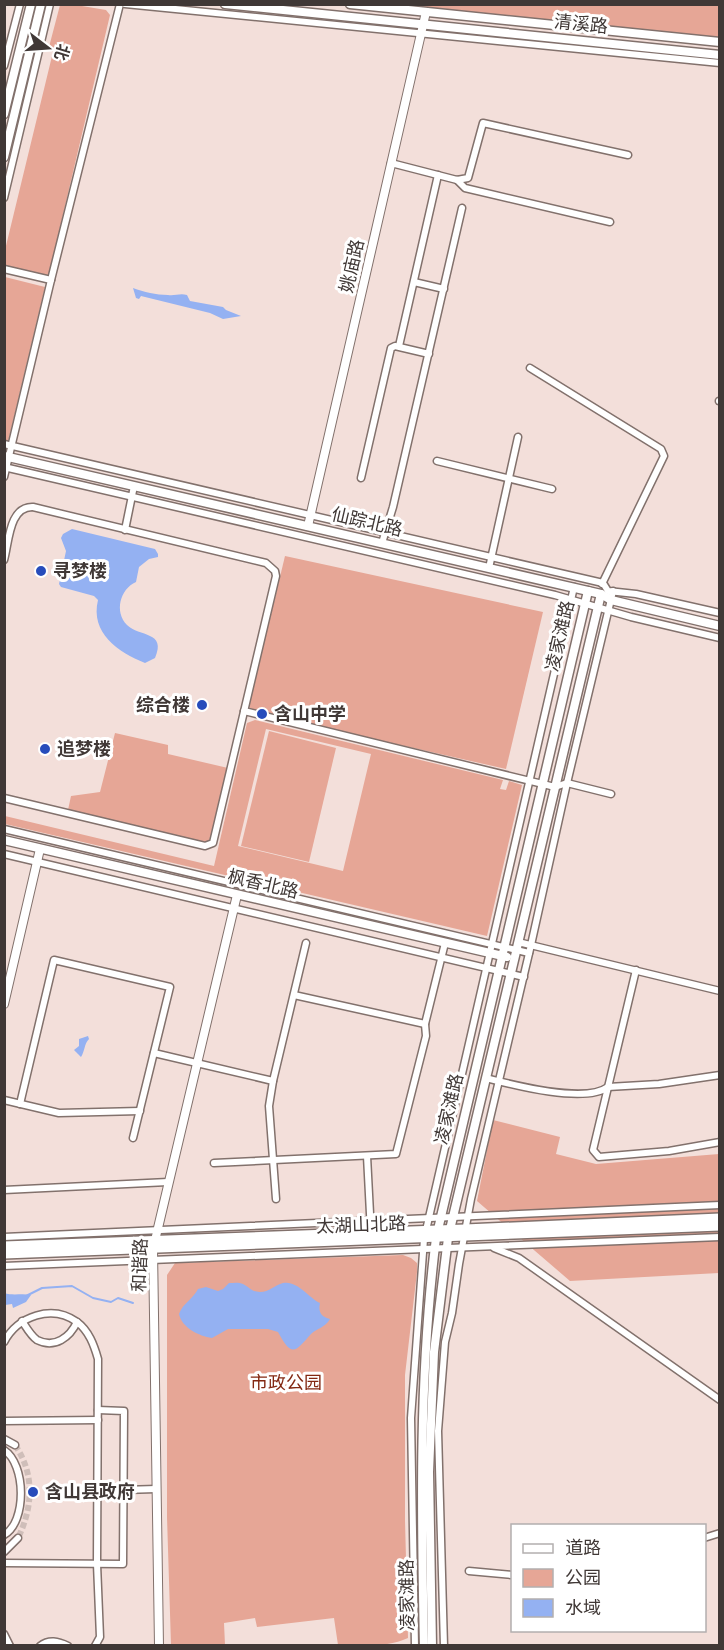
<svg xmlns="http://www.w3.org/2000/svg" width="724" height="1650" font-family="'Work Sans','Noto Sans SC',sans-serif">
  <style>
    .green { fill: #e6a696; fill-rule: evenodd }
    .water { fill: #94b1f2 }
    .lines { fill: none; stroke-linecap: round; stroke-linejoin: round }
    .stream { stroke: #94b1f2; stroke-width: 2 }
    .minor-tunnel { stroke: #cfbeb9; stroke-width: 6; stroke-dasharray: 6 3; stroke-linecap: butt }
    .minor-casing { stroke: #82716c; stroke-width: 9 }
    .tertiary-casing { stroke: #82716c; stroke-width: 10 }
    .secondary-casing { stroke: #82716c; stroke-width: 11 }
    .primary-casing { stroke: #82716c; stroke-width: 12 }
    .minor { stroke: #fff; stroke-width: 6 }
    .tertiary { stroke: #fff; stroke-width: 8 }
    .secondary { stroke: #fff; stroke-width: 8 }
    .primary { stroke: #fff; stroke-width: 9 }
    .poi-dot { fill: #274cbb; stroke: #fff; stroke-width: 2 }
    .labels { text-anchor: middle; stroke-width: 6; stroke-linejoin: round; paint-order: stroke }
    .street-label { font-size: 18px; fill: #403836; stroke: #fff }
    .poi-label { font-size: 18px; font-weight: bold; fill: #403836; stroke: #fff; text-anchor: start }
    .park-label { font-size: 18px; fill: #832812; stroke: #fff }
  </style>
  <rect width="100%" height="100%" fill="#f3dfda"/>
  <!-- green -->
  <g class="green">
    <path d="M60 5H76L106 10 110 15 49 274 45 276 5 266V250L53 52 49 47Z"/>
    <path d="M350 5H719V42Z"/>
    <path d="M5 277 45 287 8 442 5 441Z"/>
    <path d="M285 556 543 612 506 769 251 711 249 706Z"/>
    <path d="M255 720 503 780 500 789 506 790 509 781 522 785 487 936 5 824V816L214 866 247 723ZM266 729 371 754 343 871 238 846Z"/>
    <path d="M269 731 336 748 309 862 241 846Z"/>
    <path d="M115 733 168 745V754L228 768 212 838 206 843 68 810 71 796 100 792Z"/>
    <path d="M493 1120 560 1137 556 1154 596 1164 719 1154V1273L570 1281 477 1201Z"/>
    <path d="M403 1255 411 1258 417 1263V1272L405 1375V1520L408 1638C387 1648 362 1645 338 1645L334 1618 257 1627 255 1618 224 1623 225 1645H171L167 1517V1275L175 1263Z"/>
  </g>
  <!-- water -->
  <g class="water">
    <path d="M133 288C144 292 156 295 168 295 175 296 180 293 187 295L190 301 223 307 226 310 241 316 223 319 210 313 141 296 139 299 136 298Z"/>
    <path d="M72 529 155 549 158 554V557L149 559 139 567 136 582C120 589 114 612 127 625 139 637 167 631 155 658L145 663C118 652 90 633 98 600L94 596 61 587 59 584 66 551 61 538 63 534Z"/>
    <path d="M88 1036 89 1039C84 1044 85 1051 81 1057L74 1050 79 1046V1039Z"/>
    <path d="M229 1283C233 1283 239 1282 243 1284 249 1287 252 1292 260 1292 269 1292 275 1285 283 1283 297 1280 308 1297 320 1303 318 1312 321 1317 330 1319 325 1328 317 1328 311 1334 295 1352 292 1358 278 1332L268 1329H228L212 1338C199 1336 182 1328 179 1314 183 1303 193 1299 198 1289L206 1287 218 1291 223 1289Z"/>
    <path d="M4 1293C14 1296 21 1293 31 1295L26 1302 13 1308 12 1304 5 1305Z"/>
  </g>
  <g class="lines">
    <!-- stream -->
    <path class="stream" d="M26 1296 42 1288 72 1286 93 1298 111 1302 118 1298 133 1303"/>
    <!-- minor-tunnel -->
    <path class="minor-tunnel" d="M15 1445C35 1474 33 1507 18 1538"/>
    <defs>
      <g id="minor">
        <path d="M125 4 720 63"/>
        <path d="M4 66 20 4"/>
        <path d="M391 163 457 180 468 178 483 123 628 155"/>
        <path d="M457 180 465 188 610 222"/>
        <path d="M4 198 50 4"/>
        <path d="M4 269 51 280"/>
        <path d="M414 282 444 289"/>
        <path d="M399 346 438 175"/>
        <path d="M530 368 661 449 664 456 602 584"/>
        <path d="M719 401H720"/>
        <path d="M4 444 603 583 608 591 636 594 720 613"/>
        <path d="M437 461 552 489"/>
        <path d="M4 467 555 595 631 617 720 638"/>
        <path d="M4 477 51 280 120 4"/>
        <path d="M361 478 391 348 395 346 429 354"/>
        <path d="M125 530 134 486"/>
        <path d="M382 543 393 507 462 208"/>
        <path d="M4 560C9 542 9 506 33 507L266 563 275 571 276 576 213 843 205 846 4 798"/>
        <path d="M489 568 518 437"/>
        <path d="M244 711 555 787 567 783 611 794"/>
        <path d="M4 829 529 953"/>
        <path d="M4 854 524 977"/>
        <path d="M518 942 720 991"/>
        <path d="M636 970 593 1150 599 1157 669 1151 720 1142"/>
        <path d="M294 995 425 1024"/>
        <path d="M154 1053 273 1081"/>
        <path d="M486 1078C513 1085 585 1104 608 1087L659 1084 720 1075"/>
        <path d="M4 1100 59 1113 140 1111"/>
        <path d="M20 1104 54 960 170 987 133 1138"/>
        <path d="M367 1156 371 1233"/>
        <path d="M214 1163 396 1154 426 1036 425 1024 445 943"/>
        <path d="M4 1190 168 1182"/>
        <path d="M276 1199 269 1106 273 1081 306 943"/>
        <path d="M4 1237 720 1205"/>
        <path d="M494 1248 519 1258 720 1400"/>
        <path d="M4 1266 720 1237"/>
        <path d="M22 1321C26 1327 31 1336 37 1340 55 1349 70 1337 77 1322"/>
        <path d="M4 1342C18 1316 52 1304 77 1322 89 1331 94 1345 98 1359L97 1564 100 1637 95 1646"/>
        <path d="M4 1421 98 1420"/>
        <path d="M4 1439 15 1445"/>
        <path d="M4 1450C26 1464 27 1522 4 1535"/>
        <path d="M123 1490 156 1489"/>
        <path d="M704 1538 720 1533"/>
        <path d="M4 1552 18 1538"/>
        <path d="M4 1563 123 1564 124 1411 98 1410"/>
        <path d="M469 1571 512 1575"/>
        <path d="M4 1634 10 1646"/>
        <path d="M40 1646C49 1639 58 1641 68 1646"/>
        <path d="M415 1646 411 1418 424 1239 574 587"/>
        <path d="M444 1646 438 1431 445 1342 452 1313 459 1264 471 1199 531 945 567 783 613 591"/>
      </g>
      <g id="tertiary">
        <path d="M308 526 426 12"/>
        <path d="M4 1004 40 849"/>
        <path d="M159 1646 153 1249 237 895"/>
      </g>
      <g id="secondary">
        <path d="M225 4 720 55"/>
        <path d="M350 4 720 42"/>
        <path d="M4 114 31 4"/>
        <path d="M4 157 41 4"/>
        <path d="M4 456 601 594 611 600 720 626"/>
        <path d="M4 840 507 957"/>
        <path d="M424 1646C421 1510 419 1373 436 1238L588 591"/>
        <path d="M432 1646 429 1472 434 1352 448 1238 601 594"/>
      </g>
      <g id="primary">
        <path d="M4 1246 465 1229 720 1218"/>
        <path d="M4 1254 720 1226"/>
      </g>
    </defs>
    <!-- minor casing -->
    <use href="#minor" class="minor-casing"/>
    <!-- tertiary casing -->
    <use href="#tertiary" class="tertiary-casing"/>
    <!-- secondary casing -->
    <use href="#secondary" class="secondary-casing"/>
    <!-- primary casing -->
    <use href="#primary" class="primary-casing"/>
    <!-- minor -->
    <use href="#minor" class="minor"/>
    <!-- tertiary -->
    <use href="#tertiary" class="tertiary"/>
    <!-- secondary -->
    <use href="#secondary" class="secondary"/>
    <!-- primary -->
    <use href="#primary" class="primary"/>
  </g>
  <!-- markers -->
  <g class="poi-dot">
    <circle cx="41" cy="571" r="6"/>
    <circle cx="202" cy="705" r="6"/>
    <circle cx="262" cy="714" r="6"/>
    <circle cx="45" cy="749" r="6"/>
    <circle cx="33" cy="1492" r="6"/>
  </g>
  <g class="labels">
    <!-- street labels -->
    <g class="street-label">
      <text transform="translate(581 24) rotate(6)" y="6">清溪路</text>
      <text transform="translate(352 266) rotate(-77)" y="6">姚庙路</text>
      <text transform="translate(367 522) rotate(13)" y="6">仙踪北路</text>
      <text transform="translate(560 636) rotate(-77)" y="6">凌家滩路</text>
      <text transform="translate(263 884) rotate(13)" y="6">枫香北路</text>
      <text transform="translate(449 1109) rotate(-77)" y="6">凌家滩路</text>
      <text transform="translate(361 1225) rotate(-2)" y="6">太湖山北路</text>
      <text transform="translate(140 1265) rotate(-88)" y="6">和谐路</text>
      <text transform="translate(407 1595) rotate(-91)" y="6">凌家滩路</text>
    </g>
    <!-- poi labels -->
    <g class="poi-label">
      <text x="53" y="577">寻梦楼</text>
      <text x="190" y="711" text-anchor="end">综合楼</text>
      <text x="274" y="720">含山中学</text>
      <text x="57" y="755">追梦楼</text>
      <text x="45" y="1498">含山县政府</text>
    </g>
    <!-- park labels -->
    <g class="park-label">
      <text x="286" y="1389">市政公园</text>
    </g>
  </g>
  <!-- border -->
  <rect width="724" height="1650" fill="none" stroke="#403836" stroke-width="12"/>
  <!-- legend -->
  <rect x="511" y="1524" width="195" height="108" fill="#ffffff" stroke="#b3afaf" stroke-width="1.5"/>
  <rect x="523" y="1544" width="30" height="9" fill="#ffffff" stroke="#b3afaf" stroke-width="1.5"/>
  <text x="565" y="1554" font-size="18" fill="#403836">道路</text>
  <rect x="523" y="1569" width="30" height="18" fill="#e6a696" stroke="#b3afaf" stroke-width="1.5"/>
  <text x="565" y="1584" font-size="18" fill="#403836">公园</text>
  <rect x="523" y="1599" width="30" height="18" fill="#94b1f2" stroke="#b3afaf" stroke-width="1.5"/>
  <text x="565" y="1614" font-size="18" fill="#403836">水域</text>
  <!-- north arrow -->
  <g transform="translate(48 48) rotate(107)" stroke="#ffffff" stroke-width="4.5" paint-order="stroke">
  <path d="M0-4.5L10 22L0 15L-10 22Z" fill="#403836"/>
  <text y="-9" font-size="16" font-weight="bold" text-anchor="middle" fill="#403836">北</text>
  </g>
</svg>
